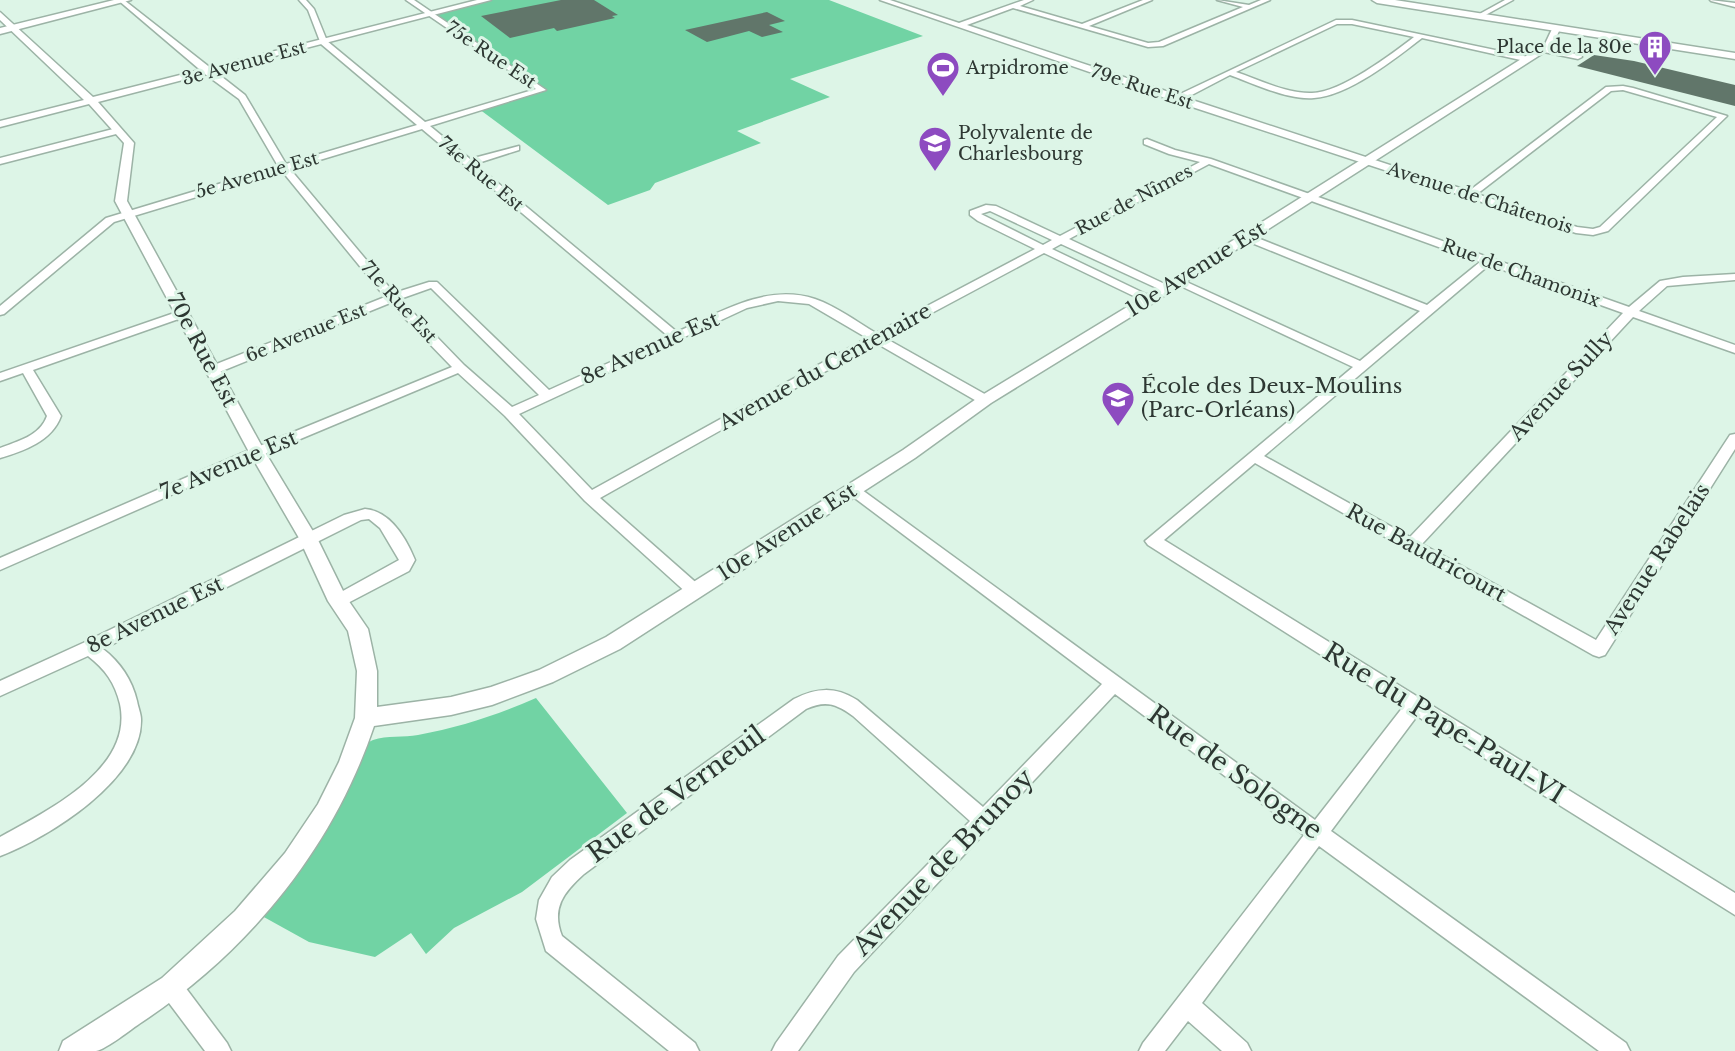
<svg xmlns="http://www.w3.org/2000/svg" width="1735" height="1051" font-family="'Libre Baskerville',serif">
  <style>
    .green { fill: #71d3a4 }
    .building { fill: #61766a }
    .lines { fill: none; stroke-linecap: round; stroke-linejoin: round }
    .minor-casing { stroke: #9cb3a6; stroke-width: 3 }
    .tertiary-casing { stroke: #9cb3a6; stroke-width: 3 }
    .secondary-casing { stroke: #9cb3a6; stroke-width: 3 }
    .minor { fill: #fff; fill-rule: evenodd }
    .tertiary { fill: #fff; fill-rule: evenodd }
    .secondary { fill: #fff; fill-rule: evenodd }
    .labels { text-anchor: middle; stroke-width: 6; stroke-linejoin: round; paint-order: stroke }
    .far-poi-label { font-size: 18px; fill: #2d3732; stroke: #ddf5e7; text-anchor: start }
    .far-street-label { font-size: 18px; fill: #2d3732; stroke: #ddf5e7 }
    .street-label { font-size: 21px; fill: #2d3732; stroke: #ddf5e7 }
    .poi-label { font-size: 21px; fill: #2d3732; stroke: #ddf5e7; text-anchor: start }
    .near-street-label { font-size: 26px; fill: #2d3732; stroke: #ddf5e7 }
  </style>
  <rect width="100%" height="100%" fill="#ddf5e7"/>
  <!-- green -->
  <g class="green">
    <path d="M487 0H829L923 36 790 79 830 97 737 131 761 143 655 183 650 190 608 205 479 109 541 90 431 15Z"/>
    <path d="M536 698 627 813 522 892 454 928 426 954 411 933 375 957 309 942 262 916C293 880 323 843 341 799 347 785 358 745 373 740 387 735 404 738 418 735 460 727 497 715 536 698Z"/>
  </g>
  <!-- building -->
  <g class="building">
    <path d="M561 0H594L618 15 612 16 615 18 557 31 554 28 510 38 481 16Z"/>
    <path d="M767 12 785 21 769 25 783 32 762 37 749 31 707 42 685 30Z"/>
    <path d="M1594 55 1634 61 1735 85V106L1577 66Z"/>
  </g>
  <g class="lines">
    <defs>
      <g id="minor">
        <path d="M118 0H124L245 95 286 164 417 125 321 44 308 10 299 0H306L314 9 327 41 425 122 536 89 406 0H414L546 90 430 126 470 159 519 146V150L475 164 677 332C720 312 767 283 815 299 836 306 857 322 876 333L1035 249 978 221 970 215V211L986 205 996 206 1060 236 1200 162 1169 154 1144 144V140L1147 139 1175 150 1211 159 1629 307 1660 281 1683 277 1735 274V280L1667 286 1639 311 1735 345V353L1633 317 1422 544 1596 640 1730 435 1735 434V449L1605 655 1599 657 1593 655 1255 463 1164 540 1735 893V915L1417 716 1331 831 1626 1043 1630 1051H1599L1319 846 1202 1003 1247 1043 1251 1051H1222L1188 1021 1165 1051H1139L1143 1043 1304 835 1115 694 854 972 798 1051H772L776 1043 838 956 970 821 853 716C836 704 826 700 806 709L584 874C564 892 551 908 562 936L695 1043 699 1051H669L546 951 536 919 539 900 552 877 570 860 794 699C817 688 834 686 857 700L983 807 1102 684 848 493 846 490 848 487H858L1315 820 1403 707 1148 545 1145 541 1353 367 1170 281 1172 279H1180L1360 361 1420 311 1242 239V235H1250L1427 305 1480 262 1209 164 1069 239 1169 286V290H1161L1061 244 1052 249 1152 297V301H1144L1044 253 885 338 990 397 992 400 990 403H980L876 343 600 498 701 587 703 591 701 595H689L585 501 505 416 458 373 262 455 0 570V558L252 449 452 367 390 303 217 373H209L207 370 209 367 385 297 282 171 114 222 4 314 0 315V306L106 218 278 166 239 99 205 74ZM422 129 668 336 549 390 437 282H429L394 293 290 169ZM990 211 1052 240 1043 245 981 214ZM1489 265 1623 313 1410 537 1264 456ZM431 288 539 395 512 407 464 365 400 299ZM778 301 809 304 867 338 592 490 519 414 747 308Z"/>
        <path d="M880 0H890L959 23 1024 0H1033L1020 6 1082 24 1143 0H1152L1089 26 1148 43 1159 42 1243 7 1217 0 1249 5 1261 0H1270L1163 46 1148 47 1013 8 967 25 1178 95 1336 20H1352L1528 57V61H1525L1422 38C1395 59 1348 96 1314 98 1286 100 1255 84 1230 75L1186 98 1469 191 1606 87 1623 86 1633 88 1727 116 1608 231 1593 235 1576 233 1174 101ZM1337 24H1352L1414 37C1392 54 1340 93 1312 93 1287 94 1260 80 1236 72ZM1623 90 1717 117 1600 227 1593 229 1577 227 1477 194 1611 91Z"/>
        <path d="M1505 0H1513L1480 18 1474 17Z"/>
        <path d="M1710 0 1735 3V7L1711 1Z"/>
        <path d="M1542 47 1581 55 1582 57 1578 59 1539 51 1538 49Z"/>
        <path d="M117 128 121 131 120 133 0 164V158Z"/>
        <path d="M183 310 189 314 187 316 33 370 61 416C52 441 24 451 0 458V448C18 441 40 436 47 416L23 373 0 381V373Z"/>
        <path d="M365 509C390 511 406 538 415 560L409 571 344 605 338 607 332 605 330 601 332 597 399 560 380 528 369 519 361 520 103 649C120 662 132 680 137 701 138 707 141 714 141 719 143 779 48 838 0 856V837C47 811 134 769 120 704 115 683 105 669 88 656L0 696V681L83 643 344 515Z"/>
        <path d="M171 976 179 979 227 1043 231 1051H205L163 995 160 987 163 979Z"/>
      </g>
      <path id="tertiary" d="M477 0H491L98 102 134 143 127 201 265 452 317 538 346 597 368 629 377 671V707L451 697 491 687 539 670 606 637 903 450 979 397 1132 304 1545 44 1553 27 1560 29 1551 48 1142 310 991 403 915 458 620 649 553 682 492 705 451 715 374 726C333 848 249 951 142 1022 131 1029 107 1049 96 1051 84 1051 71 1051 59 1051L63 1041 162 978 235 911 285 853 318 804 339 762 355 718 357 671 348 631 328 601 299 538 249 452 115 201 124 143 89 104 0 127V121L84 100 0 20V12L93 97Z"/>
      <g id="secondary">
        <path d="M114 0H131L0 34V28Z"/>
        <path d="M1372 0H1395L1735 53V59L1377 3Z"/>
      </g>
    </defs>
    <!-- minor casing -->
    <use href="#minor" class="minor-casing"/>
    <!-- tertiary casing -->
    <use href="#tertiary" class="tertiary-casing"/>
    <!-- secondary casing -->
    <use href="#secondary" class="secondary-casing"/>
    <!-- minor -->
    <use href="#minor" class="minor"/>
    <!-- tertiary -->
    <use href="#tertiary" class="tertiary"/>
    <!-- secondary -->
    <use href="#secondary" class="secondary"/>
  </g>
  <!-- icons -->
  <defs>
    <symbol id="building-pin" viewBox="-11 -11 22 30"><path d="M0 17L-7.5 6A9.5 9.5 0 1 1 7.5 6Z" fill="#8d4bc0" stroke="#ddf5e7"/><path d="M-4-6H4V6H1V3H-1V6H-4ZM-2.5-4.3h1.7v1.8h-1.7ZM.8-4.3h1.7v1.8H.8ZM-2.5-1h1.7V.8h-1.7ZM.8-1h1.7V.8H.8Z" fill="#fff"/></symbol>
    <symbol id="stadium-pin" viewBox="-11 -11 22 30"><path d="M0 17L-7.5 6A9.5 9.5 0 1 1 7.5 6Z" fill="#8d4bc0" stroke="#ddf5e7"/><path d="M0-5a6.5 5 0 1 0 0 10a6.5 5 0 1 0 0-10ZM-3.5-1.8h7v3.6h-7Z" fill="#fff"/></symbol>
    <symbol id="school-pin" viewBox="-11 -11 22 30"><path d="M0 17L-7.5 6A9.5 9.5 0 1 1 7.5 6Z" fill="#8d4bc0" stroke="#ddf5e7"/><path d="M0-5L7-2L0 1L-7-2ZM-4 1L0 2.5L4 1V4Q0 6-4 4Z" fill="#fff"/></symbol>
  </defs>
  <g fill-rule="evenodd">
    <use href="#building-pin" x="1636" y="28" width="38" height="52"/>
    <use href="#stadium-pin" x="924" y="49" width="38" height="52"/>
    <use href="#school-pin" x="916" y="124" width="38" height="52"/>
    <use href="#school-pin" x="1099" y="379" width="38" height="52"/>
  </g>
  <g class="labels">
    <!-- far-poi labels -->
    <g class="far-poi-label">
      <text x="1632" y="53" text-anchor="end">Place de la 80e</text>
      <text x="966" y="74">Arpidrome</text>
      <text x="958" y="139">Polyvalente de<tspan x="958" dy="21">Charlesbourg</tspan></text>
    </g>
    <!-- far-street labels -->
    <g class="far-street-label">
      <text transform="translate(491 55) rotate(34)" y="6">75e Rue Est</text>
      <text transform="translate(244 63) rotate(-15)" y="6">3e Avenue Est</text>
      <text transform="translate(1142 87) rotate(18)" y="6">79e Rue Est</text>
      <text transform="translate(481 174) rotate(40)" y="6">74e Rue Est</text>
      <text transform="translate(257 175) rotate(-16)" y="6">5e Avenue Est</text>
      <text transform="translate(1480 198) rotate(18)" y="6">Avenue de Châtenois</text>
      <text transform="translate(1134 200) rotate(-28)" y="6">Rue de Nîmes</text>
      <text transform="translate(1521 273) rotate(20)" y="6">Rue de Chamonix</text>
      <text transform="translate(399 302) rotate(48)" y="6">71e Rue Est</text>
      <text transform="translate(306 333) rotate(-22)" y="6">6e Avenue Est</text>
    </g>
    <!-- street labels -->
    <g class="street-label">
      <text transform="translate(1196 269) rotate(-32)" y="7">10e Avenue Est</text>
      <text transform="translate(650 348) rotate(-24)" y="7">8e Avenue Est</text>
      <text transform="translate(202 350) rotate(62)" y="7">70e Rue Est</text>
      <text transform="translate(825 367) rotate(-29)" y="7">Avenue du Centenaire</text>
      <text transform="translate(1561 386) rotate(-47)" y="7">Avenue Sully</text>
      <text transform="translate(229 465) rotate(-23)" y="7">7e Avenue Est</text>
      <text transform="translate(787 532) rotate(-33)" y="7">10e Avenue Est</text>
      <text transform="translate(1426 553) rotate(29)" y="7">Rue Baudricourt</text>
      <text transform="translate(1657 559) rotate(-57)" y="7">Avenue Rabelais</text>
      <text transform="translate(155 615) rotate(-26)" y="7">8e Avenue Est</text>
    </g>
    <!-- poi labels -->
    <g class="poi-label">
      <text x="1141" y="393">École des Deux-Moulins<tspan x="1141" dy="24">(Parc-Orléans)</tspan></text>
    </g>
    <!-- near-street labels -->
    <g class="near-street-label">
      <text transform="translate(1444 723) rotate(32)" y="9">Rue du Pape-Paul-VI</text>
      <text transform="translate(1235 772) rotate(36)" y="9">Rue de Sologne</text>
      <text transform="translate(676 794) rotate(-36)" y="9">Rue de Verneuil</text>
      <text transform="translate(943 862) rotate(-46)" y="9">Avenue de Brunoy</text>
    </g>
  </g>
</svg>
